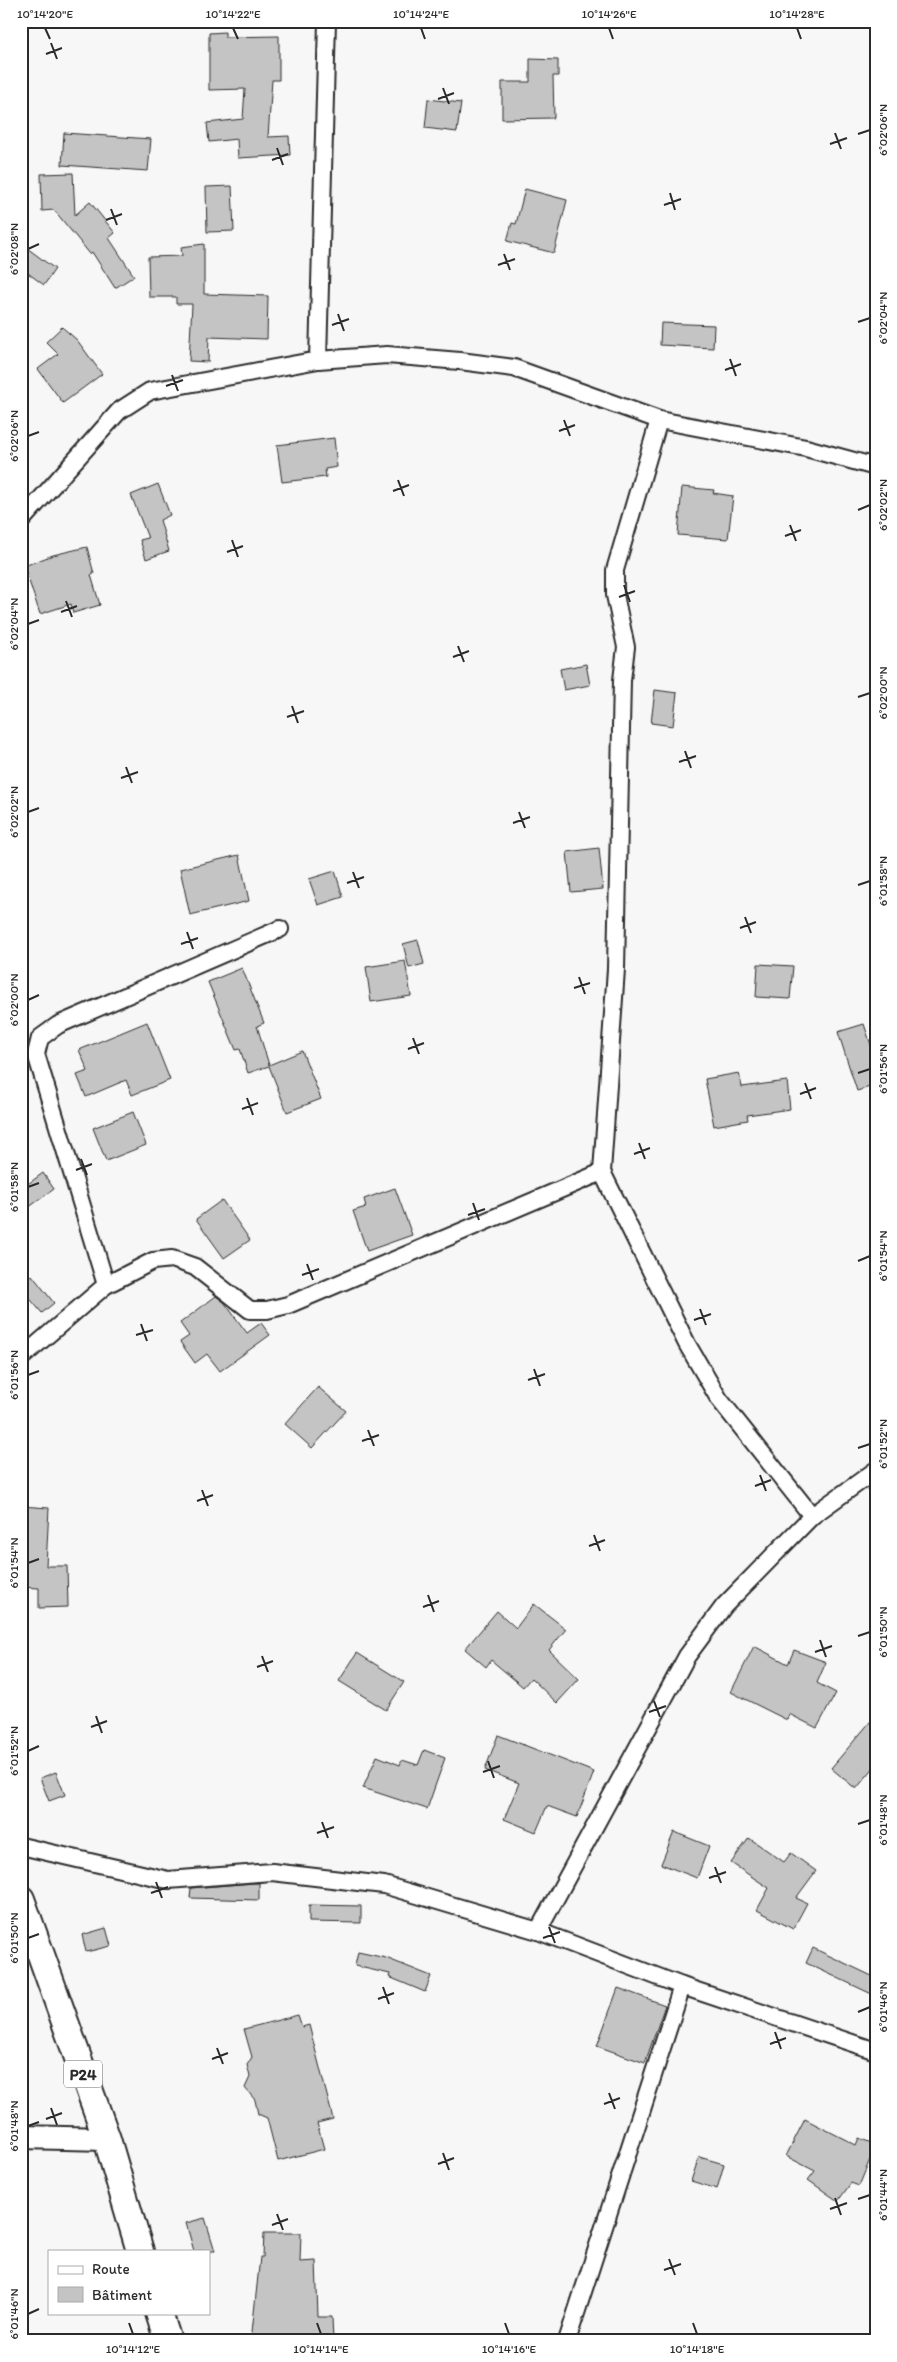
<svg xmlns="http://www.w3.org/2000/svg" width="897" height="2362" font-family="Itim,sans-serif">
  <style>
    .building { fill: #c4c4c4; stroke: #2b2b2b }
    .lines { fill: none; stroke-linecap: round; stroke-linejoin: round }
    .street-casing { stroke: #2b2b2b; stroke-width: 20 }
    .secondary-casing { stroke: #2b2b2b; stroke-width: 26 }
    .primary-casing { stroke: #2b2b2b; stroke-width: 30 }
    .street { stroke: #fff; stroke-width: 16 }
    .secondary { stroke: #fff; stroke-width: 22 }
    .primary { stroke: #fff; stroke-width: 26 }
    .ticks { fill: none; stroke: #2b2b2b; stroke-width: 2 }
    .labels { text-anchor: middle; stroke-width: 5; stroke-linejoin: round; paint-order: stroke }
    .shield { fill: #fff; stroke: #6b6b6b; stroke-width: 1 }
    .shield-label { font-size: 16px; font-weight: bold; fill: #2b2b2b }
    .neatline { fill: none; stroke: #2b2b2b; stroke-width: 2 }
    .ticks-label { font-size: 12px; text-anchor: middle; fill: #2b2b2b }
  </style>
  <rect width="100%" height="100%" fill="#f7f7f7"/>
  <filter id="ink" filterUnits="userSpaceOnUse"><feTurbulence type="fractalNoise" baseFrequency=".02" numOctaves="2"/><feDisplacementMap in="SourceGraphic" scale="10" xChannelSelector="R" yChannelSelector="G"/><feConvolveMatrix kernelMatrix="1 2 1 2 8 2 1 2 1" color-interpolation-filters="sRGB"/></filter>
  <g filter="url(#ink)">
    <!-- building -->
    <g class="building">
      <path d="M225 32V37L279 36V80H272L268 137 289 136 290 155 238 158 237 139 209 142 207 123 243 119 245 89 209 90V33Z"/>
      <path d="M530 59 558 60V76H553L554 118 502 119V82H530Z"/>
      <path d="M428 99 461 103 457 132 425 128Z"/>
      <path d="M64 133 151 139 148 171 62 165Z"/>
      <path d="M73 173 75 215 90 202 115 233 109 238 134 276 115 288 92 252 90 254 54 210 42 211 41 174Z"/>
      <path d="M232 186 234 231 207 232 206 187Z"/>
      <path d="M525 189 567 200 554 253 507 241 512 223 516 224Z"/>
      <path d="M204 244V294L268 296 267 339 209 337 208 362 189 361 192 304H176V297H149L148 257 182 256 181 247Z"/>
      <path d="M27 248 55 269 44 285 21 268V256Z"/>
      <path d="M661 323 714 325 713 348 660 345Z"/>
      <path d="M62 327 77 340 102 374 63 403 38 369 58 354 46 342Z"/>
      <path d="M334 438 337 467 325 469 326 477 282 482 277 445Z"/>
      <path d="M158 484 170 515 160 520 169 551 146 559 140 540 148 538 131 495Z"/>
      <path d="M682 487 714 490 713 493 733 496 728 539 678 535Z"/>
      <path d="M87 547 94 574 91 575 100 605 73 613 71 604 40 614 24 566 53 555Z"/>
      <path d="M586 664 590 685 564 690 560 669Z"/>
      <path d="M655 690 677 693 673 726 651 723Z"/>
      <path d="M599 848 603 889 571 892 567 852Z"/>
      <path d="M239 855 249 901 190 915 180 869Z"/>
      <path d="M335 871 343 897 318 905 309 879Z"/>
      <path d="M418 940 424 964 409 968 403 944Z"/>
      <path d="M405 961 411 996 371 1002 366 967Z"/>
      <path d="M758 964 793 966 790 999 756 997Z"/>
      <path d="M242 968 264 1023 257 1026 269 1065 302 1051 321 1099 287 1112 269 1066 248 1073 240 1049 236 1050 208 982Z"/>
      <path d="M147 1022 170 1080 132 1095 126 1080 86 1097 77 1075 88 1071 79 1050Z"/>
      <path d="M864 1024 876 1060V1085L857 1091 838 1032Z"/>
      <path d="M739 1073 742 1087 787 1081 790 1109 747 1115 748 1120 714 1126 705 1079Z"/>
      <path d="M133 1112 146 1145 106 1161 93 1128Z"/>
      <path d="M43 1173 54 1189 21 1213V1189Z"/>
      <path d="M395 1188 412 1235 367 1251 353 1211 366 1207 364 1199Z"/>
      <path d="M222 1200 250 1240 224 1258 196 1219Z"/>
      <path d="M32 1275 54 1303 42 1313 21 1288V1284Z"/>
      <path d="M216 1296 224 1302 247 1333 261 1323 270 1335 220 1371 207 1354 195 1363 180 1342 189 1336 180 1323Z"/>
      <path d="M318 1387 346 1411 312 1448 285 1424Z"/>
      <path d="M876 1482V1501L867 1489Z"/>
      <path d="M21 1506 49 1508 46 1566H67L68 1607 39 1608V1588L21 1587Z"/>
      <path d="M534 1604 566 1629 549 1650 579 1679 557 1703 531 1678 523 1687 491 1660 486 1667 465 1649 497 1611 516 1628Z"/>
      <path d="M754 1646 788 1664 794 1650 826 1662 817 1683 836 1693 817 1728 789 1714 787 1720 731 1692Z"/>
      <path d="M357 1653 404 1682 386 1710 339 1681Z"/>
      <path d="M876 1715V1765L856 1789 831 1768Z"/>
      <path d="M498 1735 594 1772 577 1817 547 1806 536 1832 504 1819 519 1783 485 1770Z"/>
      <path d="M424 1750 445 1758 427 1809 363 1788 377 1756 400 1765 402 1760 418 1765Z"/>
      <path d="M56 1772 65 1795 49 1801 40 1778Z"/>
      <path d="M674 1832 709 1846 697 1878 661 1864Z"/>
      <path d="M749 1838 784 1862 791 1853 816 1871 796 1898 807 1903 793 1929 757 1910 769 1888 731 1863Z"/>
      <path d="M255 1883H259V1900L190 1898 191 1888Z"/>
      <path d="M309 1905 361 1906V1923L309 1922Z"/>
      <path d="M106 1928 111 1946 86 1952 82 1935Z"/>
      <path d="M813 1948 876 1978V1996L806 1963Z"/>
      <path d="M358 1952 386 1958 431 1976 425 1992 389 1977 390 1974 355 1966Z"/>
      <path d="M618 1988 665 2005 645 2063 597 2046Z"/>
      <path d="M298 2015 302 2027 309 2025 333 2119 317 2123 324 2149 278 2161 267 2118 258 2114 255 2100 245 2088 250 2077 247 2065 252 2057 244 2029Z"/>
      <path d="M805 2119 856 2145 859 2138 876 2145 859 2186 851 2183 838 2201 808 2180 815 2171 786 2156Z"/>
      <path d="M699 2157 724 2164 717 2189 691 2181Z"/>
      <path d="M205 2218 215 2251H194L186 2223Z"/>
      <path d="M264 2233H301L300 2262 316 2261 318 2317H332L333 2341H251L260 2257H263Z"/>
    </g>
    <g class="lines">
      <defs>
        <g id="street">
          <path d="M318 360 327 21"/>
          <path d="M659 420 615 570V595L626 647 622 680 616 969 602 1172 687 1344 719 1399 812 1516"/>
          <path d="M21 521 119 411 150 391 318 360 387 355 460 361 514 368 659 420 806 448 876 467"/>
          <path d="M106 1285 36 1054 40 1038 58 1025 280 929"/>
          <path d="M21 1358 106 1285 153 1261 172 1259 195 1267 250 1310H267L288 1305 602 1172"/>
          <path d="M21 1846 168 1880 272 1872 384 1885 538 1931 682 1986 876 2051"/>
          <path d="M538 1931 687 1656 724 1606 812 1516 876 1470"/>
          <path d="M567 2341 682 1986"/>
        </g>
        <path id="secondary" d="M21 2137 107 2139"/>
        <g id="primary">
          <path d="M21 1899 107 2139 140 2251"/>
          <path d="M159 2313 168 2341"/>
        </g>
      </defs>
      <!-- street casing -->
      <use href="#street" class="street-casing"/>
      <!-- secondary casing -->
      <use href="#secondary" class="secondary-casing"/>
      <!-- primary casing -->
      <use href="#primary" class="primary-casing"/>
      <!-- street -->
      <use href="#street" class="street"/>
      <!-- secondary -->
      <use href="#secondary" class="secondary"/>
      <!-- primary -->
      <use href="#primary" class="primary"/>
    </g>
  </g>
  <!-- ticks -->
  <path class="ticks" d="M45 28 50 39M233 28 238 39M421 28 425 39M609 28 613 39M797 28 801 39M51 43 57 59M46 54 62 48M443 88 449 104M438 99 454 93M835 133 841 149M858 134 870 130M830 144 847 138M277 148 283 165M272 160 288 154M670 193 675 210M664 205 681 199M111 209 117 225M106 220 122 214M28 249 39 244M504 254 510 270M498 265 515 259M338 314 344 331M858 322 870 318M332 325 349 319M730 359 736 376M725 370 741 364M172 375 178 391M166 386 183 380M564 420 570 436M559 431 575 425M28 436 39 432M398 480 404 496M393 491 409 485M858 510 870 505M790 525 796 541M785 536 801 530M232 540 238 557M227 552 243 546M624 585 630 602M619 597 635 591M66 601 72 617M61 612 77 606M28 624 39 620M458 646 464 662M453 657 469 651M858 697 870 693M292 706 298 723M287 717 304 711M685 751 691 768M679 762 696 756M126 767 132 783M121 778 138 772M28 812 39 808M519 812 525 828M513 823 530 817M353 872 359 888M347 883 364 877M858 885 870 881M745 917 751 933M740 928 756 922M187 932 193 949M181 944 198 938M579 977 585 994M574 988 590 983M28 1000 39 995M413 1038 419 1054M408 1049 424 1043M858 1073 870 1069M805 1083 811 1099M800 1094 816 1088M247 1098 253 1115M242 1109 258 1103M639 1143 645 1159M634 1154 650 1148M81 1159 87 1175M76 1170 92 1164M28 1187 39 1183M473 1203 479 1220M468 1215 485 1209M858 1261 870 1256M307 1264 313 1280M302 1275 319 1269M700 1309 706 1325M694 1320 711 1314M141 1324 147 1341M136 1335 153 1330M534 1369 540 1386M28 1375 39 1371M528 1380 545 1374M368 1430 374 1446M362 1441 379 1435M858 1448 870 1444M760 1475 766 1491M755 1486 771 1480M202 1490 208 1506M197 1501 213 1495M594 1535 600 1551M589 1546 605 1540M28 1563 39 1559M428 1595 434 1612M423 1607 439 1601M858 1636 870 1632M820 1640 826 1657M815 1652 832 1646M262 1656 268 1672M257 1667 273 1661M654 1701 660 1717M649 1712 666 1706M96 1716 102 1733M91 1727 107 1721M28 1751 39 1746M488 1761 494 1778M483 1772 500 1766M322 1822 328 1838M858 1824 870 1820M317 1833 334 1827M715 1867 721 1883M709 1878 726 1872M156 1882 162 1898M151 1893 168 1887M549 1927 555 1943M28 1938 39 1934M543 1938 560 1932M383 1987 389 2004M378 1999 394 1993M858 2012 870 2007M775 2032 781 2049M770 2044 786 2038M217 2048 223 2064M212 2059 228 2053M609 2093 615 2109M604 2104 620 2098M51 2108 57 2125M46 2119 62 2113M28 2126 39 2122M443 2153 449 2170M438 2164 454 2158M835 2198 841 2215M858 2199 870 2195M830 2209 847 2203M277 2214 283 2230M272 2225 288 2219M669 2259 675 2275M664 2270 681 2264M28 2314 39 2309M129 2323 133 2334M317 2323 321 2334M505 2323 509 2334M693 2323 697 2334"/>
  <g class="labels">
    <!-- shield labels -->
    <rect class="shield" x="64" y="2060.5" width="38" height="27" rx="4"/>
    <g class="shield-label">
      <text x="83" y="2080">P24</text>
    </g>
  </g>
  <!-- margin -->
  <rect width="897" height="2362" fill="none" stroke="#fff" stroke-width="55"/>
  <!-- legend -->
  <rect x="48" y="2250" width="162" height="65" fill="#ffffff" stroke="#aaaaaa"/>
  <rect x="58" y="2266" width="25" height="8" fill="#ffffff" stroke="#aaaaaa"/>
  <text x="92" y="2274" font-size="15" fill="#2b2b2b">Route</text>
  <rect x="58" y="2287" width="25" height="15" fill="#c4c4c4" stroke="#aaaaaa"/>
  <text x="92" y="2300" font-size="15" fill="#2b2b2b">Bâtiment</text>
  <rect x="28" y="28" width="842" height="2306" class="neatline"/>
  <g class="ticks-label">
    <text x="45" y="18">10°14'20"E</text>
    <text x="233" y="18">10°14'22"E</text>
    <text x="421" y="18">10°14'24"E</text>
    <text x="609" y="18">10°14'26"E</text>
    <text x="797" y="18">10°14'28"E</text>
    <text transform="translate(883 130) rotate(-90)" y="4">6°02'06"N</text>
    <text transform="translate(14 249) rotate(-90)" y="4">6°02'08"N</text>
    <text transform="translate(883 318) rotate(-90)" y="4">6°02'04"N</text>
    <text transform="translate(14 436) rotate(-90)" y="4">6°02'06"N</text>
    <text transform="translate(883 505) rotate(-90)" y="4">6°02'02"N</text>
    <text transform="translate(14 624) rotate(-90)" y="4">6°02'04"N</text>
    <text transform="translate(883 693) rotate(-90)" y="4">6°02'00"N</text>
    <text transform="translate(14 812) rotate(-90)" y="4">6°02'02"N</text>
    <text transform="translate(883 881) rotate(-90)" y="4">6°01'58"N</text>
    <text transform="translate(14 1000) rotate(-90)" y="4">6°02'00"N</text>
    <text transform="translate(883 1069) rotate(-90)" y="4">6°01'56"N</text>
    <text transform="translate(14 1187) rotate(-90)" y="4">6°01'58"N</text>
    <text transform="translate(883 1256) rotate(-90)" y="4">6°01'54"N</text>
    <text transform="translate(14 1375) rotate(-90)" y="4">6°01'56"N</text>
    <text transform="translate(883 1444) rotate(-90)" y="4">6°01'52"N</text>
    <text transform="translate(14 1563) rotate(-90)" y="4">6°01'54"N</text>
    <text transform="translate(883 1632) rotate(-90)" y="4">6°01'50"N</text>
    <text transform="translate(14 1751) rotate(-90)" y="4">6°01'52"N</text>
    <text transform="translate(883 1820) rotate(-90)" y="4">6°01'48"N</text>
    <text transform="translate(14 1938) rotate(-90)" y="4">6°01'50"N</text>
    <text transform="translate(883 2007) rotate(-90)" y="4">6°01'46"N</text>
    <text transform="translate(14 2126) rotate(-90)" y="4">6°01'48"N</text>
    <text transform="translate(883 2195) rotate(-90)" y="4">6°01'44"N</text>
    <text transform="translate(14 2314) rotate(-90)" y="4">6°01'46"N</text>
    <text x="133" y="2353">10°14'12"E</text>
    <text x="321" y="2353">10°14'14"E</text>
    <text x="509" y="2353">10°14'16"E</text>
    <text x="697" y="2353">10°14'18"E</text>
  </g>
</svg>
